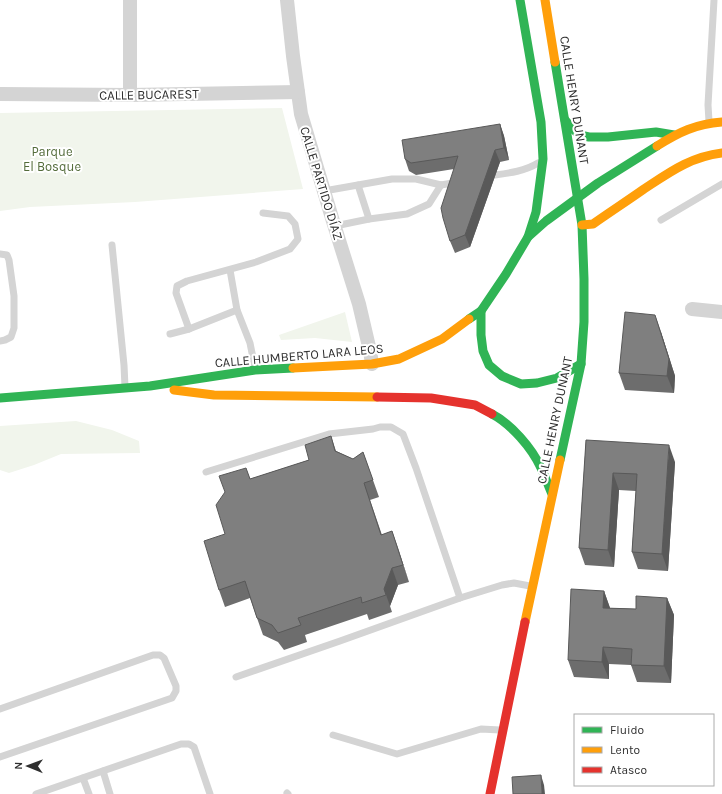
<svg xmlns="http://www.w3.org/2000/svg" width="722" height="794" font-family="Karla,sans-serif">
  <style>
    .green { fill: #f1f5ec }
    .lines { fill: none; stroke-linecap: round; stroke-linejoin: round }
    .lane { stroke: #d4d4d4; stroke-width: 7 }
    .street { stroke: #d4d4d4; stroke-width: 14 }
    .fast { stroke: #30b455; stroke-width: 9 }
    .slow { stroke: #ff9f0a; stroke-width: 9 }
    .jam { stroke: #e5322d; stroke-width: 9 }
    .wall { fill: #6d6d6d }
    .shaded-wall { fill: #595959 }
    .building { fill: #7f7f7f; stroke: #595959 }
    .labels { text-anchor: middle; stroke-width: 4; stroke-linejoin: round; paint-order: stroke }
    .street-label { font-size: 13px; fill: #2f2f2f; stroke: #fff }
    .park-label { font-size: 13px; fill: #546c3b; stroke: #fff }
  </style>
  <rect width="100%" height="100%" fill="#fff"/>
  <!-- green -->
  <g class="green">
    <path d="M282 108 303 189 135 202 30 207 0 211V113Z"/>
    <path d="M345 312 352 342 315 338 281 340 279 335Z"/>
    <path d="M76 421 112 430 139 441 140 453 61 454 34 465 9 473 0 470V426Z"/>
  </g>
  <g class="lines">
    <!-- lane -->
    <g class="lane">
      <path d="M709 121 708 105 714 0"/>
      <path d="M495 175C510 173 525 171 538 163"/>
      <path d="M358 185 369 219"/>
      <path d="M324 191 392 179H416L441 185 458 182"/>
      <path d="M661 220 722 184"/>
      <path d="M335 226 369 219 407 214 429 204 441 185"/>
      <path d="M112 245 124 365 125 387"/>
      <path d="M0 254 7 255 9 260 14 296V328L11 337 5 340 0 341"/>
      <path d="M230 270 237 310 250 343 255 368"/>
      <path d="M189 329 176 293 177 286 187 281 256 262 290 249 298 239 295 224 288 216 263 213"/>
      <path d="M170 334 189 329 237 310"/>
      <path d="M206 472 329 434 373 429 380 427H391L403 434 416 468 460 598"/>
      <path d="M236 677 340 641 460 598 502 585 514 583 530 586"/>
      <path d="M0 709 153 655H160L164 658 176 686V691L172 698 0 757"/>
      <path d="M333 735 397 754 481 729 500 730"/>
      <path d="M103 771 110 794"/>
      <path d="M83 778 89 794"/>
      <path d="M287 793 288 794"/>
      <path d="M36 794 181 744H189L194 747 210 794"/>
    </g>
    <!-- street -->
    <g class="street">
      <path d="M130 0V95"/>
      <path d="M287 0 293 56 301 114 332 218 359 304 370 351 372 364"/>
      <path d="M0 94 130 95 298 92"/>
      <path d="M692 309 722 312"/>
    </g>
    <!-- fast -->
    <g class="fast">
      <path d="M520 0 541 122 543 159 536 212 528 237"/>
      <path d="M555 62 582 225 584 279V322L581 364 560 460"/>
      <path d="M565 120 574 130 580 135 589 137H608L656 132 674 135"/>
      <path d="M481 311V335L483 351 489 365 502 376 521 384 537 383 557 378 581 364"/>
      <path d="M469 319 481 311 506 274 528 237 546 221 598 183 657 146"/>
      <path d="M0 398 150 386 255 370 293 368"/>
      <path d="M492 414C511 424 532 448 541 468 545 476 548 485 552 494"/>
    </g>
    <!-- slow -->
    <g class="slow">
      <path d="M545 0 555 62"/>
      <path d="M657 146C679 132 696 124 722 122"/>
      <path d="M582 225 593 224C610 212 627 201 644 189 670 172 690 157 722 153"/>
      <path d="M293 368 372 364 399 359 442 339 469 319"/>
      <path d="M174 390 214 395 377 397"/>
      <path d="M525 622 560 460"/>
    </g>
    <!-- jam -->
    <g class="jam">
      <path d="M377 397 431 398 475 405 492 414"/>
      <path d="M490 794 525 622"/>
    </g>
  </g>
  <!-- wall -->
  <g class="wall">
    <path d="M500 124 504 136 509 160 500 162 470 247 455 253 450 241 454 169 416 175 409 171 405 159Z"/>
    <path d="M661 332 675 376 674 393 625 390 619 373Z"/>
    <path d="M331 436 336 451 353 459 363 452 379 497 370 500 382 535 392 531 409 582 398 585 390 606 392 612 369 620 367 614 305 635 307 642 284 650 278 642 263 635 250 598 225 607 219 590 225 534 246 468 250 479 309 460Z"/>
    <path d="M586 440 675 462 668 571 638 569 632 552 636 491 619 490 614 567 585 565 579 548Z"/>
    <path d="M604 591 610 608 636 609 667 598 674 615 671 683 637 682 631 665 609 664V679L574 677 568 660Z"/>
  </g>
  <!-- shaded-wall -->
  <g class="shaded-wall">
    <path d="M500 124 504 136 509 160 504 148Z"/>
    <path d="M495 150 500 162 470 247 465 235Z"/>
    <path d="M655 315 661 332 675 376 674 393 667 376Z"/>
    <path d="M669 445 675 462 668 571 662 554Z"/>
    <path d="M613 473 619 490 614 567 608 550Z"/>
    <path d="M392 531 398 548 409 582 403 565Z"/>
    <path d="M392 568 398 585 390 606 384 589Z"/>
    <path d="M604 591 610 608 609 625 603 608Z"/>
    <path d="M667 598 674 615 671 683 664 666Z"/>
    <path d="M603 647 609 664V679L602 662Z"/>
    <path d="M541 775 544 785 545 794H542Z"/>
  </g>
  <!-- building -->
  <g class="building">
    <path d="M500 124 504 148 495 150 465 235 450 241 443 218 441 208 458 156 411 163 405 159 402 140Z"/>
    <path d="M625 312 655 315 669 359 667 376 619 373Z"/>
    <path d="M331 436 335 451 353 459 363 452 373 480 364 483 381 535 392 531 403 565 392 568 384 589 386 595 362 603 361 597 298 618 301 625 278 633 272 625 257 618 245 581 219 590 204 541 225 534 216 505 225 492 219 476 246 468 250 479 309 460 305 445Z"/>
    <path d="M586 440 669 445 662 554 632 552 637 474 613 473 608 550 579 548Z"/>
    <path d="M571 589 604 591 603 608 636 609V596L667 598 664 666 631 665 632 649 603 647 602 662 568 660Z"/>
    <path d="M541 775 542 794H513L512 777Z"/>
  </g>
  <g class="labels">
    <!-- street labels -->
    <g class="street-label">
      <text transform="translate(149 94) rotate(-1)" y="5">CALLE BUCAREST</text>
      <text transform="translate(575 100) rotate(81)" y="5">CALLE HENRY DUNANT</text>
      <text transform="translate(322 183) rotate(73)" y="5">CALLE PARTIDO DÍAZ</text>
      <text transform="translate(299 355) rotate(-5)" y="5">CALLE HUMBERTO LARA LEOS</text>
      <text transform="translate(554 420) rotate(-78)" y="5">CALLE HENRY DUNANT</text>
    </g>
    <!-- park labels -->
    <g class="park-label">
      <text x="52" y="156">Parque<tspan x="52" dy="15">El Bosque</tspan></text>
    </g>
  </g>
  <!-- legend -->
  <rect x="574" y="714" width="140" height="72" fill="#ffffff" stroke="#acacac"/>
  <rect x="582" y="727" width="20" height="6" fill="#30b455" stroke="#acacac"/>
  <text x="610" y="734" font-size="12" fill="#2f2f2f">Fluido</text>
  <rect x="582" y="747" width="20" height="6" fill="#ff9f0a" stroke="#acacac"/>
  <text x="610" y="754" font-size="12" fill="#2f2f2f">Lento</text>
  <rect x="582" y="767" width="20" height="6" fill="#e5322d" stroke="#acacac"/>
  <text x="610" y="774" font-size="12" fill="#2f2f2f">Atasco</text>
  <!-- north arrow -->
  <g transform="translate(28 766) rotate(271)" stroke="#ffffff" stroke-width="3" paint-order="stroke">
  <path d="M0-3L7 15L0 10L-7 15Z" fill="#2f2f2f"/>
  <text y="-6" font-size="11" font-weight="bold" text-anchor="middle" fill="#2f2f2f">N</text>
  </g>
</svg>
